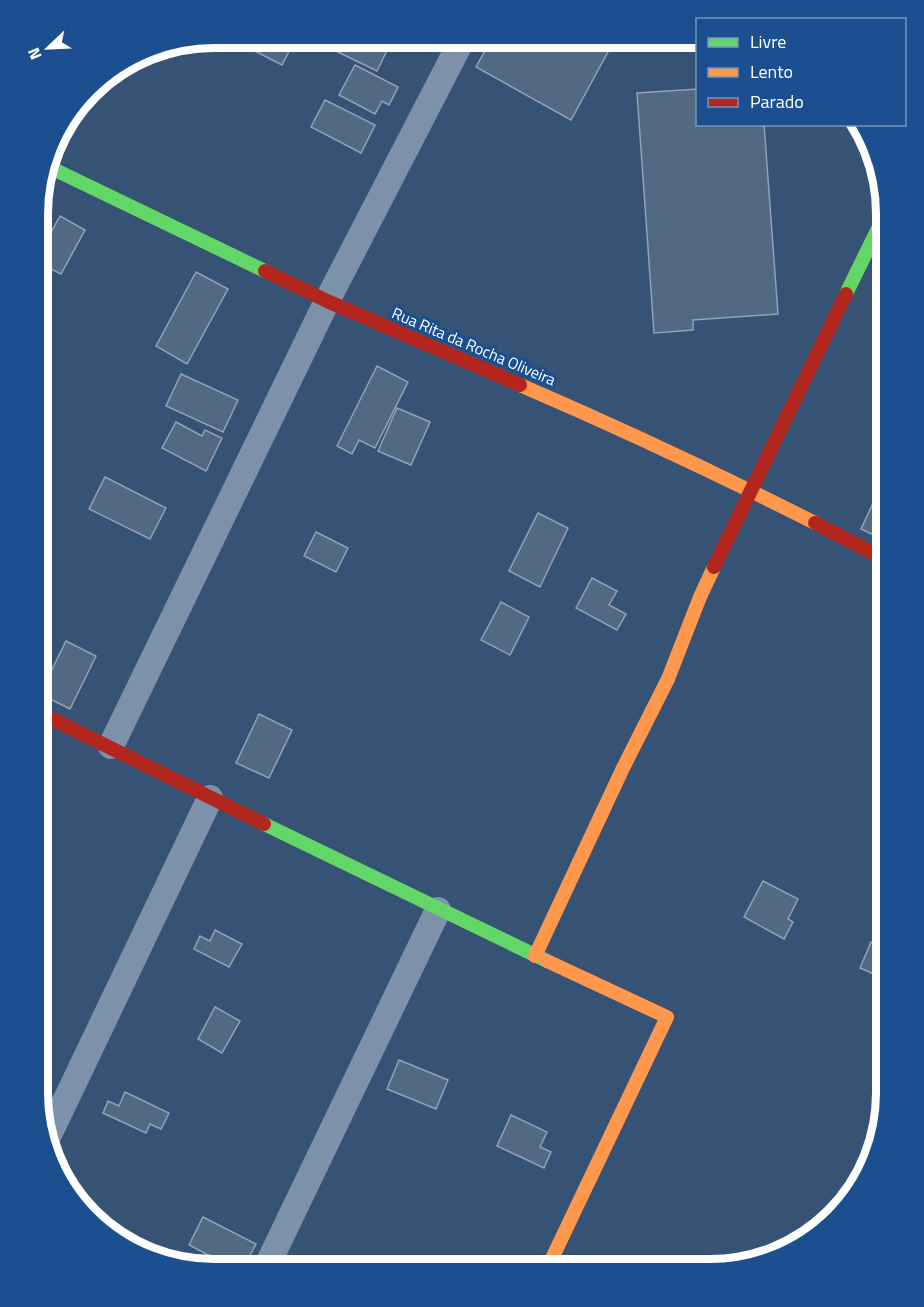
<svg xmlns="http://www.w3.org/2000/svg" width="924" height="1307" font-family="'Titillium Web',sans-serif">
  <style>
    .building { fill: #526984; stroke: #92a2b6; stroke-width: 1.5 }
    .lines { fill: none; stroke-linecap: round; stroke-linejoin: round }
    .street { stroke: #7d92a8; stroke-width: 26 }
    .fast { stroke: #63d668; stroke-width: 14 }
    .slow { stroke: #ff974d; stroke-width: 14 }
    .jam { stroke: #b3261e; stroke-width: 14 }
    .labels { text-anchor: middle; stroke-width: 6; stroke-linejoin: round; paint-order: stroke }
    .street-label { font-size: 16px; fill: #fff; stroke: #1b4f8f }
    .rim { fill: none; stroke: #fff; stroke-width: 8 }
  </style>
  <rect width="100%" height="100%" fill="#365274"/>
  <!-- building -->
  <g class="building">
    <path d="M254 38H296L282 65 249 48Z"/>
    <path d="M309 38H393L377 71Z"/>
    <path d="M492 38 615 39 571 120 476 67Z"/>
    <path d="M355 65 398 87 389 105 382 101 375 114 339 95Z"/>
    <path d="M698 89V124H764L778 314 693 320V330L654 333 637 93Z"/>
    <path d="M325 100 375 125 361 153 311 127Z"/>
    <path d="M39 206 51 212 39 234Z"/>
    <path d="M60 216 85 230 61 274 43 265 50 251 43 247Z"/>
    <path d="M196 272 228 289 187 364 156 346Z"/>
    <path d="M377 366 408 382 375 448 359 440 352 454 337 446Z"/>
    <path d="M181 374 238 400 223 432 166 406Z"/>
    <path d="M397 408 430 422 411 465 378 451Z"/>
    <path d="M176 422 202 436 205 430 222 438 206 471 162 448Z"/>
    <path d="M886 475V541L861 529Z"/>
    <path d="M105 477 166 508 150 539 89 509Z"/>
    <path d="M538 513 568 528 540 587 509 571Z"/>
    <path d="M316 532 348 548 336 572 304 556Z"/>
    <path d="M592 578 617 591 609 605 626 614 617 630 576 608Z"/>
    <path d="M501 602 529 617 510 655 481 640Z"/>
    <path d="M66 641 96 656 70 709 40 694Z"/>
    <path d="M259 714 292 730 269 778 236 763Z"/>
    <path d="M763 881 798 899 788 919 793 922 784 939 744 917Z"/>
    <path d="M215 930 242 944 229 967 194 949 200 936 210 941Z"/>
    <path d="M871 942 886 949V979L860 968Z"/>
    <path d="M215 1007 240 1021 222 1053 198 1039Z"/>
    <path d="M399 1060 448 1080 436 1109 387 1089Z"/>
    <path d="M125 1092 169 1113 161 1129 150 1124 146 1133 103 1113 108 1101 119 1106Z"/>
    <path d="M511 1115 547 1132 540 1147 551 1152 544 1168 497 1146Z"/>
    <path d="M203 1217 256 1244 243 1268H233L189 1245Z"/>
  </g>
  <g class="lines">
    <!-- street -->
    <g class="street">
      <path d="M111 746 327 301 463 38"/>
      <path d="M48 1137 210 798"/>
      <path d="M266 1268 438 910"/>
    </g>
    <!-- fast -->
    <g class="fast">
      <path d="M47 166 265 271"/>
      <path d="M846 294 886 212"/>
      <path d="M264 824 547 961"/>
    </g>
    <!-- slow -->
    <g class="slow">
      <path d="M520 385C620 428 718 474 815 523"/>
      <path d="M535 956 623 768 668 679 700 597 714 567"/>
      <path d="M547 961 667 1017 547 1269"/>
    </g>
    <!-- jam -->
    <g class="jam">
      <path d="M265 271 327 301 520 385"/>
      <path d="M815 523 886 560"/>
      <path d="M714 567 846 294"/>
      <path d="M38 712 264 824"/>
    </g>
  </g>
  <g class="labels">
    <!-- street labels -->
    <g class="street-label">
      <text transform="translate(474 346) rotate(23)" y="6">Rua Rita da Rocha Oliveira</text>
    </g>
  </g>
  <!-- crop -->
  <path d="M0 0H924V1307H0ZM214 48H710A166 166 0 0 1 876 214V1093A166 166 0 0 1 710 1259H214A166 166 0 0 1 48 1093V214A166 166 0 0 1 214 48Z" fill="#1b4f8f" fill-rule="evenodd"/>
  <path class="rim" d="M214 48H710A166 166 0 0 1 876 214V1093A166 166 0 0 1 710 1259H214A166 166 0 0 1 48 1093V214A166 166 0 0 1 214 48Z"/>
  <!-- legend -->
  <rect x="696" y="18" width="210" height="108" fill="#1b4f8f" stroke="#7695bc" stroke-width="1.5"/>
  <rect x="708" y="38" width="30" height="9" fill="#63d668" stroke="#7695bc" stroke-width="1.5"/>
  <text x="750" y="48" font-size="18" fill="#ffffff">Livre</text>
  <rect x="708" y="68" width="30" height="9" fill="#ff974d" stroke="#7695bc" stroke-width="1.5"/>
  <text x="750" y="78" font-size="18" fill="#ffffff">Lento</text>
  <rect x="708" y="98" width="30" height="9" fill="#b3261e" stroke="#7695bc" stroke-width="1.5"/>
  <text x="750" y="108" font-size="18" fill="#ffffff">Parado</text>
  <!-- north arrow -->
  <g transform="translate(48 48) rotate(247)" stroke="#1b4f8f" stroke-width="4.5" paint-order="stroke">
  <path d="M0-4.5L10 22L0 15L-10 22Z" fill="#ffffff"/>
  <text y="-9" font-size="16" font-weight="bold" text-anchor="middle" fill="#ffffff">N</text>
  </g>
</svg>
